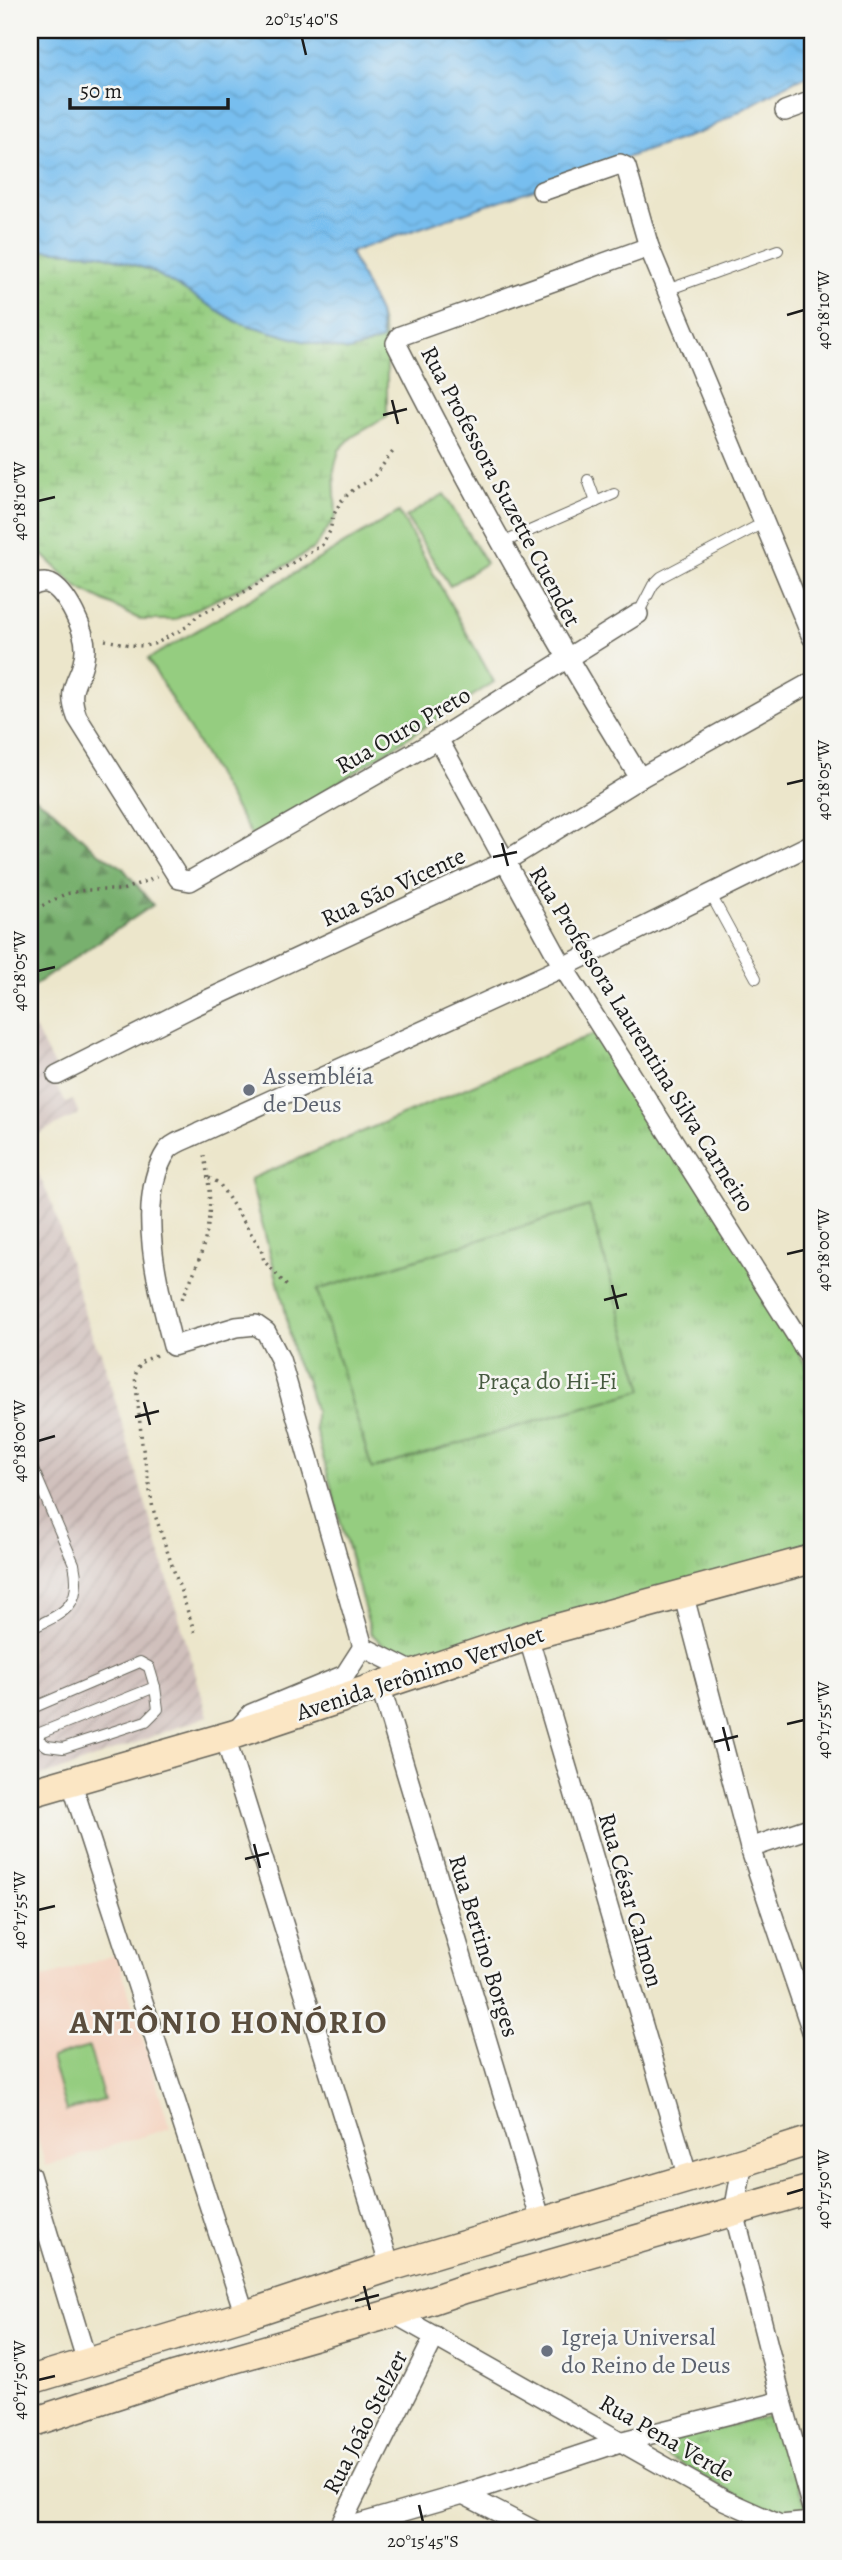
<svg xmlns="http://www.w3.org/2000/svg" width="842" height="2560" font-family="Alegreya,serif">
  <style>
    .built { fill: #f4d3c0 }
    .industrial { fill: url(#industrial-furrows) }
    .forest { fill: url(#forest-firs); stroke: #4a6645; stroke-width: 2 }
    .wetland { fill: url(#wetland-marsh); stroke: #58744e; stroke-width: 2 }
    .park { fill: url(#park-tufts); stroke: #58744e; stroke-width: 2 }
    .pitch { fill: #95cd80; stroke: #58744e; stroke-width: 2 }
    .water { fill: url(#water-waves); stroke: #4a6d86; stroke-width: 2 }
    .lines { fill: none; stroke-linecap: round; stroke-linejoin: round }
    .lane-casing { stroke: #656359; stroke-width: 12 }
    .street-casing { stroke: #656359; stroke-width: 22 }
    .secondary-casing { stroke: #656359; stroke-width: 31 }
    .path { stroke: #656359; stroke-width: 3.5; stroke-dasharray: 2 5; stroke-linecap: butt }
    .lane { stroke: #fff; stroke-width: 10 }
    .street { stroke: #fff; stroke-width: 19 }
    .secondary { stroke: #fbe6c4; stroke-width: 28 }
    .ticks { fill: none; stroke: #1c1c1c; stroke-width: 2.5 }
    .worship-dot { fill: #6b7280; stroke: #f6f6f2; stroke-width: 2.5 }
    .labels { text-anchor: middle; stroke-width: 5; stroke-linejoin: round; paint-order: stroke }
    .street-label { font-size: 24px; fill: #1c1c1c; stroke: #f6f6f2 }
    .worship-label { font-size: 24px; fill: #5b616d; stroke: #f6f6f2; text-anchor: start }
    .park-label { font-size: 24px; fill: #465a3f; stroke: #f6f6f2 }
    .district-label { font-size: 32px; font-weight: bold; letter-spacing: 2px; fill: #5a4d3d; stroke: #f6f6f2 }
    .neatline { fill: none; stroke: #1c1c1c; stroke-width: 2.5 }
    .ticks-label { font-size: 18px; text-anchor: middle; fill: #1c1c1c }
  </style>
  <defs>
    <pattern id="industrial-furrows" width="10" height="10" patternUnits="userSpaceOnUse" patternTransform="scale(1.75)"><rect width="10" height="10" fill="#d0c0bc"/><path d="M-1 1l2-2M0 10L10 0M9 11l2-2" fill="none" stroke="#b2a4a1"/></pattern>
    <pattern id="forest-firs" width="22" height="20" patternUnits="userSpaceOnUse" patternTransform="scale(1.75)"><rect width="22" height="20" fill="#78b06e"/><path d="M5 1l3.5 6h-7zM16 11l3.5 6h-7z" fill="#628e5a"/></pattern>
    <pattern id="wetland-marsh" width="20" height="14" patternUnits="userSpaceOnUse" patternTransform="scale(1.75)"><rect width="20" height="14" fill="#95cd80"/><path d="M1 5h8M5 5V1M11 12h8M15 12V8" fill="none" stroke="#80af6e"/></pattern>
    <pattern id="park-tufts" width="24" height="20" patternUnits="userSpaceOnUse" patternTransform="scale(1.75)"><rect width="24" height="20" fill="#95cd80"/><path d="M3 7l-1-3M5 7V3M7 7l1-3M15 17l-1-3M17 17v-4M19 17l1-3" fill="none" stroke="#80af6e"/></pattern>
    <pattern id="water-waves" width="16" height="10" patternUnits="userSpaceOnUse" patternTransform="scale(1.75)"><rect width="16" height="10" fill="#77beef"/><path d="M0 5q4-4 8 0t8 0" fill="none" stroke="#66a3cc"/></pattern>
  </defs>
  <rect width="100%" height="100%" fill="#f6f6f2"/>
  <filter id="ink" filterUnits="userSpaceOnUse"><feTurbulence type="fractalNoise" baseFrequency=".0143" numOctaves="2"/><feDisplacementMap in="SourceGraphic" scale="14" xChannelSelector="R" yChannelSelector="G"/><feConvolveMatrix kernelMatrix="1 2 1 2 8 2 1 2 1" color-interpolation-filters="sRGB"/></filter>
  <filter id="wash" filterUnits="userSpaceOnUse"><feTurbulence type="fractalNoise" baseFrequency=".00686" numOctaves="4" result="noise"/><feDisplacementMap in="SourceGraphic" scale="28" xChannelSelector="R" yChannelSelector="G"/><feGaussianBlur stdDeviation="1.57" result="paint"/><feColorMatrix in="noise" values="0 0 0 0 0 0 0 0 0 0 0 0 0 0 0 0 0 1.4 0 .05"/><feComposite in="paint" operator="in"/></filter>
  <g filter="url(#wash)">
    <rect width="100%" height="100%" fill="#ece6cb"/>
    <!-- built -->
    <path class="built" d="M117 1954 170 2128 46 2166 30 2112V1982Z"/>
    <!-- industrial -->
    <g class="industrial">
      <path d="M30 1019 54 1066 55 1084 66 1103 73 1100 79 1114 30 1138Z"/>
      <path d="M30 1144 38 1173 53 1206 86 1318 96 1345 101 1352 208 1716 70 1767 30 1779Z"/>
    </g>
    <!-- forest -->
    <path class="forest" d="M30 794 53 810 96 851 122 867 153 905 30 988Z"/>
    <!-- wetland -->
    <path class="wetland" d="M30 249 100 254 150 270 182 288 303 341 349 351 382 340 379 313 387 347V417L352 437 339 450 334 470 336 517 314 548 285 566 174 620H141L78 588 30 543Z"/>
    <!-- park -->
    <g class="park">
      <path d="M594 1034 726 1224 812 1376V1547L416 1662 389 1651 371 1633 315 1428V1410L306 1379 295 1362 284 1305 250 1179Z"/>
      <path d="M778 2414 807 2514 779 2519 649 2446Z"/>
    </g>
    <!-- pitch -->
    <g class="pitch">
      <path d="M444 494 486 563 450 586 406 517Z"/>
      <path d="M399 512 494 682 253 838 148 659Z"/>
      <path d="M589 1206 643 1390 372 1469 317 1290Z"/>
      <path d="M89 2047 104 2100 66 2111 51 2058Z"/>
    </g>
    <!-- water -->
    <path class="water" d="M30 30H812V75L796 80 704 131 350 252 379 313 382 340 349 351 303 341 237 322 150 270 100 254 30 249Z"/>
  </g>
  <g filter="url(#ink)">
    <g class="lines">
      <defs>
        <g id="lane">
          <path d="M667 290 778 250"/>
          <path d="M588 480 596 502"/>
          <path d="M502 543 614 494"/>
          <path d="M638 614 653 585 661 577 763 523"/>
          <path d="M711 895 756 978"/>
          <path d="M30 1462 74 1564C83 1607 63 1613 30 1629"/>
          <path d="M30 1709 140 1662 149 1667 155 1687"/>
          <path d="M30 1737 155 1687 158 1709 146 1721 63 1748 47 1746 33 1736"/>
        </g>
        <g id="street">
          <path d="M785 111 812 101"/>
          <path d="M542 191 620 164 626 167 649 247 812 637"/>
          <path d="M30 587C36 584 43 581 50 584 67 592 86 632 85 650 84 681 64 682 77 717L179 879 190 881 438 739 638 614"/>
          <path d="M438 739 563 967 812 1360"/>
          <path d="M640 778C552 636 471 492 396 343L400 336 649 247"/>
          <path d="M57 1075 192 1007 504 862 640 778 812 682"/>
          <path d="M683 1593 750 1848 812 2031"/>
          <path d="M528 1636 688 2178"/>
          <path d="M415 1673 363 1647 280 1359 266 1332 256 1325 236 1327 173 1346C159 1294 134 1200 167 1151 172 1143 190 1138 199 1133L563 967 812 844"/>
          <path d="M380 1685 541 2221"/>
          <path d="M237 1730 251 1714 345 1675 363 1647"/>
          <path d="M225 1737 390 2267"/>
          <path d="M71 1781 245 2315"/>
          <path d="M750 1848 812 1827"/>
          <path d="M743 2162 734 2212 782 2401 812 2508"/>
          <path d="M30 2175 87 2362"/>
          <path d="M393 2313 724 2500 780 2525 812 2522"/>
          <path d="M463 2494 533 2530"/>
          <path d="M338 2530 463 2494 623 2441 782 2401"/>
          <path d="M338 2530 435 2336"/>
        </g>
        <g id="secondary">
          <path d="M30 1793 232 1735 528 1636 812 1559"/>
          <path d="M30 2380 245 2315 390 2267 743 2162 812 2140"/>
          <path d="M30 2423 174 2376 393 2313 464 2289 812 2189"/>
        </g>
      </defs>
      <!-- lane casing -->
      <use href="#lane" class="lane-casing"/>
      <!-- street casing -->
      <use href="#street" class="street-casing"/>
      <!-- secondary casing -->
      <use href="#secondary" class="secondary-casing"/>
      <!-- path -->
      <g class="path">
        <path d="M105 640 130 645 145 646 157 643 186 627 197 616 229 601 304 556 322 545 330 531 333 516 341 501 354 489 372 479 395 449"/>
        <path d="M30 912 65 894 86 890H122L157 877"/>
        <path d="M209 1178 219 1183 261 1249 264 1261 287 1286"/>
        <path d="M182 1299C208 1244 217 1213 203 1152"/>
        <path d="M156 1355 140 1363 135 1376 142 1443 153 1509 196 1636"/>
      </g>
      <!-- lane -->
      <use href="#lane" class="lane"/>
      <!-- street -->
      <use href="#street" class="street"/>
      <!-- secondary -->
      <use href="#secondary" class="secondary"/>
    </g>
  </g>
  <!-- ticks -->
  <path class="ticks" d="M302 38 306 55M787 315 804 310M392 400 398 424M383 415 407 409M38 501 55 497M787 784 804 780M502 843 508 866M493 857 517 852M38 971 55 967M787 1254 804 1250M612 1285 618 1309M604 1300 627 1294M144 1402 150 1425M135 1417 159 1411M38 1441 55 1436M787 1724 804 1720M723 1727 729 1751M714 1742 738 1736M254 1844 260 1868M245 1859 269 1853M38 1910 55 1906M787 2194 804 2189M364 2286 370 2310M355 2301 379 2295M38 2380 55 2376M419 2505 423 2522"/>
  <!-- markers -->
  <g class="worship-dot">
    <circle cx="249" cy="1090" r="7"/>
    <circle cx="547" cy="2351" r="7"/>
  </g>
  <g class="labels">
    <!-- street labels -->
    <g class="street-label">
      <text transform="translate(501 486) rotate(62)" y="8">Rua Professora Suzette Cuendet</text>
      <text transform="translate(403 730) rotate(-30)" y="8">Rua Ouro Preto</text>
      <text transform="translate(393 887) rotate(-25)" y="8">Rua São Vicente</text>
      <text transform="translate(642 1039) rotate(58)" y="8">Rua Professora Laurentina Silva Carneiro</text>
      <text transform="translate(420 1673) rotate(-18)" y="8">Avenida Jerônimo Vervloet</text>
      <text transform="translate(631 1900) rotate(74)" y="8">Rua César Calmon</text>
      <text transform="translate(484 1946) rotate(73)" y="8">Rua Bertino Borges</text>
      <text transform="translate(365 2422) rotate(-63)" y="8">Rua João Stelzer</text>
      <text transform="translate(667 2438) rotate(30)" y="8">Rua Pena Verde</text>
    </g>
    <!-- worship labels -->
    <g class="worship-label">
      <text x="263" y="1084">Assembléia<tspan x="263" dy="28">de Deus</tspan></text>
      <text x="561" y="2345">Igreja Universal<tspan x="561" dy="28">do Reino de Deus</tspan></text>
    </g>
    <!-- park labels -->
    <g class="park-label">
      <text x="547" y="1389">Praça do Hi-Fi</text>
    </g>
    <!-- district labels -->
    <g class="district-label">
      <text x="229" y="2033">ANTÔNIO HONÓRIO</text>
    </g>
  </g>
  <!-- margin -->
  <rect width="842" height="2560" fill="none" stroke="#f6f6f2" stroke-width="77"/>
  <!-- scale -->
  <path d="M70 98v10h158v-10" fill="none" stroke="#1c1c1c" stroke-width="3.5"/>
  <text x="80" y="98" font-size="21" fill="#1c1c1c" stroke="#f6f6f2" stroke-width="5" paint-order="stroke">50 m</text>
  <rect x="38" y="38" width="766" height="2484" class="neatline"/>
  <g class="ticks-label">
    <text x="302" y="25">20°15'40"S</text>
    <text transform="translate(823 310) rotate(-90)" y="6">40°18'10"W</text>
    <text transform="translate(19 501) rotate(-90)" y="6">40°18'10"W</text>
    <text transform="translate(823 780) rotate(-90)" y="6">40°18'05"W</text>
    <text transform="translate(19 971) rotate(-90)" y="6">40°18'05"W</text>
    <text transform="translate(823 1250) rotate(-90)" y="6">40°18'00"W</text>
    <text transform="translate(19 1441) rotate(-90)" y="6">40°18'00"W</text>
    <text transform="translate(823 1720) rotate(-90)" y="6">40°17'55"W</text>
    <text transform="translate(19 1910) rotate(-90)" y="6">40°17'55"W</text>
    <text transform="translate(823 2189) rotate(-90)" y="6">40°17'50"W</text>
    <text transform="translate(19 2380) rotate(-90)" y="6">40°17'50"W</text>
    <text x="423" y="2547">20°15'45"S</text>
  </g>
</svg>
